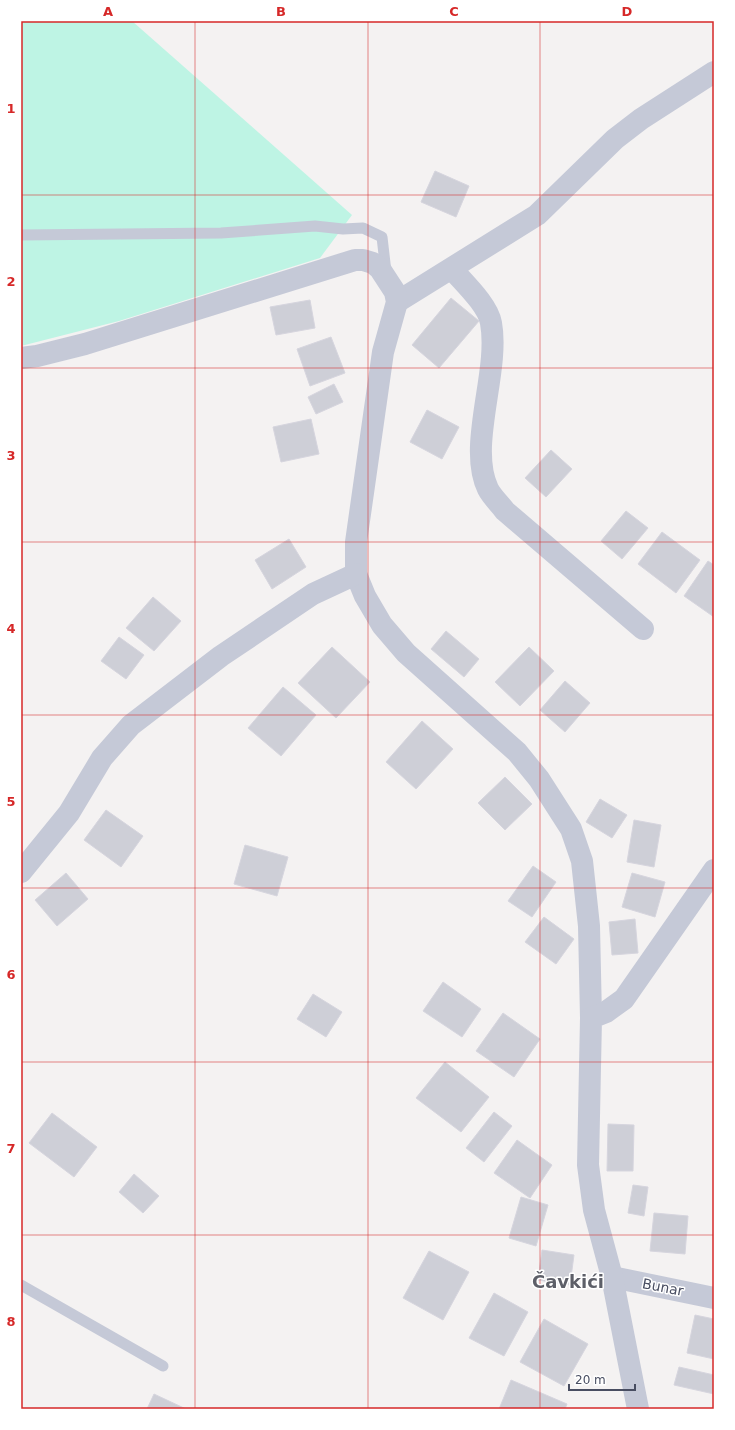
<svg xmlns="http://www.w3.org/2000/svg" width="735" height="1430" font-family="'DejaVu Sans',sans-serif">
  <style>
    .green { fill: #bef4e4 }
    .building { fill: #cecfd7; stroke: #d6d5de }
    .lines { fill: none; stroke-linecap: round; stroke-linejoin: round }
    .service { stroke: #c5c9d7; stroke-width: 11 }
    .minor { stroke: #c5c9d7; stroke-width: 22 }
    .tertiary { stroke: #c5c9d7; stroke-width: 22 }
    .grid { fill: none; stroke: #d62828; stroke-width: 1; stroke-opacity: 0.55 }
    .labels { text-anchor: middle; stroke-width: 3; stroke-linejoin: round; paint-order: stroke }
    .street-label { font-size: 14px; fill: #484d61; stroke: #fff }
    .district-label { font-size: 18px; font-weight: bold; fill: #5d5f68; stroke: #fff }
    .neatline { fill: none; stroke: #d62828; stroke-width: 1.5 }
    .grid-label { font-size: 13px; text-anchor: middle; font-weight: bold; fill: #d62828 }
  </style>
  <rect width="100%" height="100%" fill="#f4f2f2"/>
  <!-- green -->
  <path class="green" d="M21 21H132L352 215 320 258 119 321 21 346Z"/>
  <!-- building -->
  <g class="building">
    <path d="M435 171 469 186 456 217 421 202Z"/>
    <path d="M451 298 479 321 439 368 412 345Z"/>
    <path d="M310 300 315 328 276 335 270 307Z"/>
    <path d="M331 337 345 373 310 386 297 349Z"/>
    <path d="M334 384 343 402 316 414 308 397Z"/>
    <path d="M427 410 459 427 442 459 410 442Z"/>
    <path d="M311 419 319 454 281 462 273 427Z"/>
    <path d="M551 450 572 469 546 497 525 478Z"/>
    <path d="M626 511 648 528 622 559 601 541Z"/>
    <path d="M662 532 700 560 676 593 638 564Z"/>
    <path d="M289 539 306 567 272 589 255 560Z"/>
    <path d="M708 561 714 565V617L684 596Z"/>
    <path d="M153 597 181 621 154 651 126 628Z"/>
    <path d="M446 631 479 659 464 677 431 649Z"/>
    <path d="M119 637 144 655 126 679 101 661Z"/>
    <path d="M332 647 370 682 336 718 298 683Z"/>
    <path d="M529 647 554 671 520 706 495 682Z"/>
    <path d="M565 681 590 703 565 732 540 710Z"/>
    <path d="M283 687 316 715 281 756 248 728Z"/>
    <path d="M422 721 453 749 416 789 386 762Z"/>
    <path d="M505 777 532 804 505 830 478 803Z"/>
    <path d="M600 799 627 815 612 838 586 822Z"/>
    <path d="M106 810 143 836 121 867 84 840Z"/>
    <path d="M634 820 661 825 654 867 627 862Z"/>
    <path d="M245 845 288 857 277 896 234 884Z"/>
    <path d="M533 866 556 882 532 917 508 901Z"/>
    <path d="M66 873 88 899 57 926 35 900Z"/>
    <path d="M632 873 665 882 655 917 622 907Z"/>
    <path d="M544 917 574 939 556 964 525 942Z"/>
    <path d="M635 919 638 953 612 955 609 922Z"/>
    <path d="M443 982 481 1009 462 1037 423 1011Z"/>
    <path d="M313 994 342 1012 326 1037 297 1019Z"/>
    <path d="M503 1013 540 1039 514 1077 476 1051Z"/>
    <path d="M445 1062 489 1097 461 1132 416 1098Z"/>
    <path d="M494 1112 512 1126 484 1162 466 1148Z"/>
    <path d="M52 1113 97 1147 74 1177 29 1143Z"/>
    <path d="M608 1124 634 1125 633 1171H607Z"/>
    <path d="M517 1140 552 1165 530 1198 494 1173Z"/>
    <path d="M134 1174 159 1196 143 1213 119 1192Z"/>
    <path d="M633 1185 648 1187 644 1216 628 1213Z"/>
    <path d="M521 1197 548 1205 536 1246 509 1238Z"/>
    <path d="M654 1213 688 1216 685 1254 650 1251Z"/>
    <path d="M542 1250 574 1255 570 1285 538 1280Z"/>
    <path d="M429 1251 469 1272 443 1320 403 1298Z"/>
    <path d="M494 1293 528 1312 504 1356 469 1338Z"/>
    <path d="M695 1315 714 1319V1359L687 1353Z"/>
    <path d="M544 1319 588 1344 564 1386 520 1362Z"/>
    <path d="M679 1367 714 1375V1394L674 1385Z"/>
    <path d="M511 1380 567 1404 565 1409H499Z"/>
    <path d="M154 1394 186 1409H147Z"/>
  </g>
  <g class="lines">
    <!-- service -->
    <g class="service">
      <path d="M21 235 221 233 315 226 343 229 363 228 382 237 386 272"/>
      <path d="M21 1285 163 1366"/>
    </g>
    <!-- minor -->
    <g class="minor">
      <path d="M452 269C464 283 488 305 491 323 500 372 467 446 488 489 492 497 500 504 505 511L643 629"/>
      <path d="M397 302 537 215 615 139 641 119 714 72"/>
      <path d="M21 358 37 356 85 344 355 260H363L373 263 380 269 395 292 397 302 383 352 356 542V574L365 596 382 625 406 653 517 752 539 779 571 829 582 861 589 926 591 1018"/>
      <path d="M21 872 69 813 102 758 131 725 221 656 313 594 356 574"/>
      <path d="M612 1277 714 1298"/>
    </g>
    <!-- tertiary -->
    <path class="tertiary" d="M638 1409 612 1277 594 1210 588 1165 591 1018 606 1012 624 999 714 870"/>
  </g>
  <!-- grid -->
  <path class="grid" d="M195 21V1409M368 21V1409M540 21V1409M21 195H714M21 368H714M21 542H714M21 715H714M21 888H714M21 1062H714M21 1235H714"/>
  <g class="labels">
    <!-- street labels -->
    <g class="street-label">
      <text transform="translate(663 1287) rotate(11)" y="5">Bunar</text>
    </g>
    <!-- district labels -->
    <g class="district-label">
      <text x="568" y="1288">Čavkići</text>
    </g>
  </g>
  <!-- border -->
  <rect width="735" height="1430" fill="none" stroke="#ffffff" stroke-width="44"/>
  <!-- scale -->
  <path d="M569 1384v6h66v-6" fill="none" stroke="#484d61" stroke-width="2"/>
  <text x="575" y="1384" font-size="12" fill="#484d61" stroke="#ffffff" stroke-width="3" paint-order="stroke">20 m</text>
  <rect x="22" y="22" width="691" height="1386" class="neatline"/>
  <g class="grid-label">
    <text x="108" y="16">A</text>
    <text x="281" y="16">B</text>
    <text x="454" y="16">C</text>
    <text x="627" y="16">D</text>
    <text x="11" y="113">1</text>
    <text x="11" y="286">2</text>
    <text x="11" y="460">3</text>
    <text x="11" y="633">4</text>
    <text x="11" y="806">5</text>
    <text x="11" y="979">6</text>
    <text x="11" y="1153">7</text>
    <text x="11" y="1326">8</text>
  </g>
</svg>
